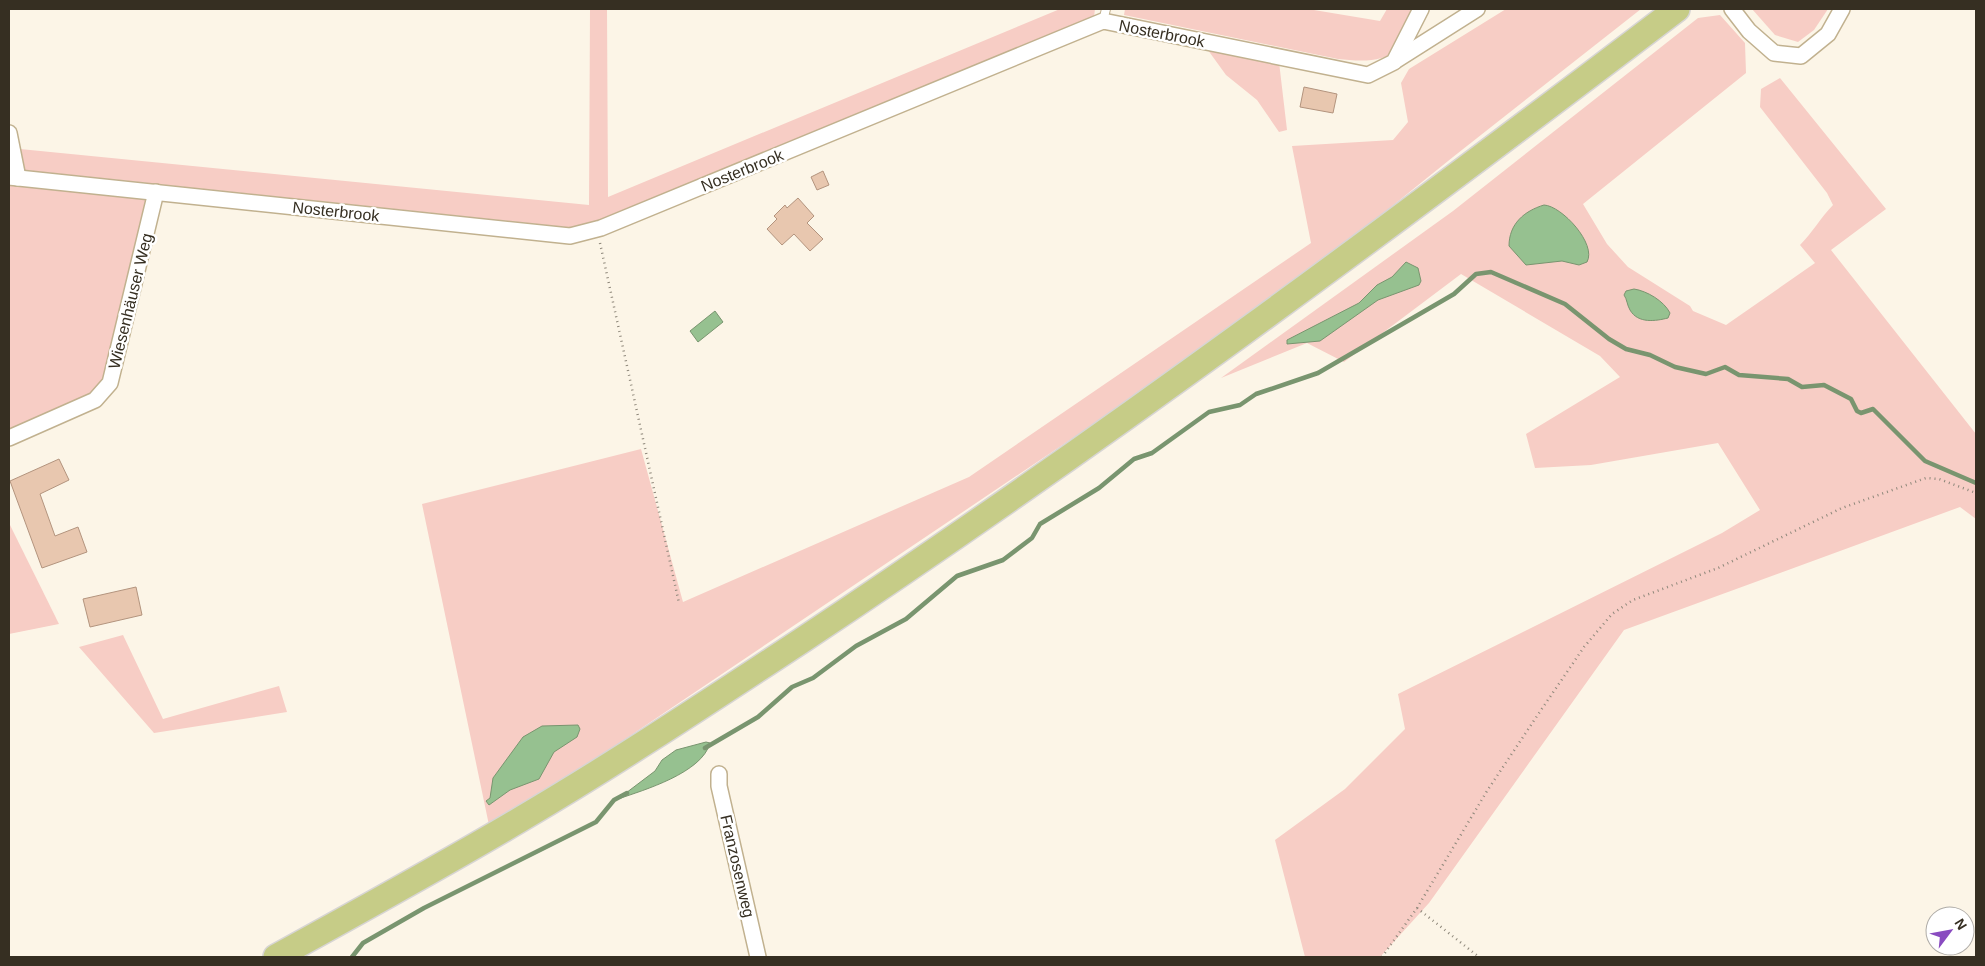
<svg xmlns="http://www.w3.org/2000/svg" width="1985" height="966" font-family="Arial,sans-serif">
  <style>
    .green { fill: #f7cdc5 }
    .water { fill: #96c190; stroke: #79956f }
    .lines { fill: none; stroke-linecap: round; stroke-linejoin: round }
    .stream { stroke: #79956f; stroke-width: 4.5 }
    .building { fill: #e8c7af; stroke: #b3947e }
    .service-casing { stroke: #c1b18f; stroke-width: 10 }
    .minor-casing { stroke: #c1b18f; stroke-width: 18 }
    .trunk-casing { stroke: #d7d5d3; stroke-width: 28 }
    .path { stroke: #8f887b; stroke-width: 2.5; stroke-dasharray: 1 4; stroke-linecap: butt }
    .service { stroke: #fff; stroke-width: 8 }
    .minor { stroke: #fff; stroke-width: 15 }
    .trunk { stroke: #c6cc87; stroke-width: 25 }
    .labels { text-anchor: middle; stroke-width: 5; stroke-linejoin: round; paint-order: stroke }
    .street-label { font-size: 16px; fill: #362f22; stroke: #fff }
  </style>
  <rect width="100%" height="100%" fill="#fcf5e7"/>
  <!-- green -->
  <g class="green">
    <path d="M590 9H607L608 197 1060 9H1095L1094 17 600 221 574 228 24 170 20 149 589 205Z"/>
    <path d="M1125 9H1308L1380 21 1387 9H1416C1411 20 1407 39 1398 48 1383 64 1358 61 1338 59L1124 15Z"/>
    <path d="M1506 9H1641L1453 157 1314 269 1150 386 490 830 422 504 641 449 683 602 969 477 1311 243 1292 146 1393 140 1408 122 1401 83 1409 69Z"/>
    <path d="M1752 9H1828L1814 30 1798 42 1775 35Z"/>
    <path d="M1720 15 1745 43 1746 73 1583 204 1607 244 1628 267 1690 306 1693 311 1726 325 1815 263 1800 245C1813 232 1821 217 1833 205L1827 193 1760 107 1761 89 1780 78 1886 209 1831 250 1976 434V519L1960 507 1624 630 1429 903 1380 957H1305L1275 840 1345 789 1405 729 1398 694 1722 533 1760 510 1718 443 1591 465 1535 468 1526 434 1620 377 1600 356 1461 274 1344 362 1307 343 1221 378 1453 211 1698 18Z"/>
    <path d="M1205 46 1279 62 1287 130 1279 132 1257 100 1226 75Z"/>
    <path d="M9 185 146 199 104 381 90 395 9 431Z"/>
    <path d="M9 523 59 624 9 634Z"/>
    <path d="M123 635 163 719 279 686 287 712 154 733 79 647Z"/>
  </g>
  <!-- water -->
  <g class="water">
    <path d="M1544 205C1562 206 1597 244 1587 262L1579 265 1562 261 1526 265 1509 246C1509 224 1524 211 1544 205Z"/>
    <path d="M1406 262 1418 268 1421 281 1419 285 1378 300 1320 341 1287 344V340L1359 303 1377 285 1392 277Z"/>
    <path d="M1634 289C1647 291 1664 301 1670 313L1668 318C1656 321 1638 324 1630 310 1627 305 1627 299 1624 295L1626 291Z"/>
    <path d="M715 311 723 322 698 342 690 331Z"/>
    <path d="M578 725 580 729 577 737 554 752 539 779 510 790 489 805 486 801 490 798 493 778 523 737 542 726Z"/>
    <path d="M706 742 710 743C702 773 644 790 618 799L655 771 662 760 676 750Z"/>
  </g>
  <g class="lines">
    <!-- stream -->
    <g class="stream">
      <path d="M705 748 758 717 792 687 813 678 856 646 906 619 957 576 1003 560 1032 538 1040 524 1099 488 1134 459 1152 453 1209 412 1240 405 1256 394 1318 373 1454 294 1476 274 1491 272 1565 304 1609 339 1626 349 1650 355 1675 367 1706 374 1725 367 1739 375 1788 379 1802 387 1824 385 1851 399 1857 411 1861 413 1873 409 1925 461 1976 483"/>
      <path d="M352 957 363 943 424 908 596 822 614 800 627 793"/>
    </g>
  </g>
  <!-- building -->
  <g class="building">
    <path d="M1304 87 1337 94 1333 113 1300 107Z"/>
    <path d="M823 171 829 185 817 190 811 177Z"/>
    <path d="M798 198 814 216 807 223 823 239 810 251 794 234 782 245 767 229 777 219 774 216 785 205 787 208Z"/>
    <path d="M59 459 69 480 40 494 55 536 78 527 87 552 42 568 10 481Z"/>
    <path d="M136 587 142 615 90 627 83 599Z"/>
  </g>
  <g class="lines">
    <defs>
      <path id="service" d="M1103 21 1106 9"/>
      <g id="minor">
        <path d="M1732 9 1749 31 1774 53 1801 56 1828 34 1842 9"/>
        <path d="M1395 61 1477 9"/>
        <path d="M9 133 18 178"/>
        <path d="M9 177 570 236 601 228 1103 21 1368 75 1394 62 1421 9"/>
        <path d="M9 438 95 400 110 383 156 192"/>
        <path d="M719 774V786L758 957"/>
      </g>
      <path id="trunk" d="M276 957C358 912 440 867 521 819 616 763 708 702 801 641 1101 442 1390 227 1677 9"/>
    </defs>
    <!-- service casing -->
    <use href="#service" class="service-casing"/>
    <!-- minor casing -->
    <use href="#minor" class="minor-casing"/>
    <!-- trunk casing -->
    <use href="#trunk" class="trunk-casing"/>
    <!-- path -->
    <g class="path">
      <path d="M600 243 679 603"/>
      <path d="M1417 908 1479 957"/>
      <path d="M1382 957 1417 908 1487 791 1537 716 1584 647 1612 614 1633 600 1718 568 1842 508 1926 478 1939 479 1976 493"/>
    </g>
    <!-- service -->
    <use href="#service" class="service"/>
    <!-- minor -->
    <use href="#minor" class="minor"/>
    <!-- trunk -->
    <use href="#trunk" class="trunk"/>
  </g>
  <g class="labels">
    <!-- street labels -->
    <g class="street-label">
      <text transform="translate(1162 33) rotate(11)" y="6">Nosterbrook</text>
      <text transform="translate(742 170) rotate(-22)" y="6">Nosterbrook</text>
      <text transform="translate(336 211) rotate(6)" y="6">Nosterbrook</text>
      <text transform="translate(130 301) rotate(-76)" y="6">Wiesenhäuser Weg</text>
      <text transform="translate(738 866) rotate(77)" y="6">Franzosenweg</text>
    </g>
  </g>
  <!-- border -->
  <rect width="1985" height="966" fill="none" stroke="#362f22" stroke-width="20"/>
  <!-- north arrow -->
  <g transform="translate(1950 931) rotate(58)"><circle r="24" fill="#ffffff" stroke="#afaca7"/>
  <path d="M0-4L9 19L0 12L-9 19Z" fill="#894bc0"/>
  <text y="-8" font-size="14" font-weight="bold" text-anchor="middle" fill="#362f22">N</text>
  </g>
</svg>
